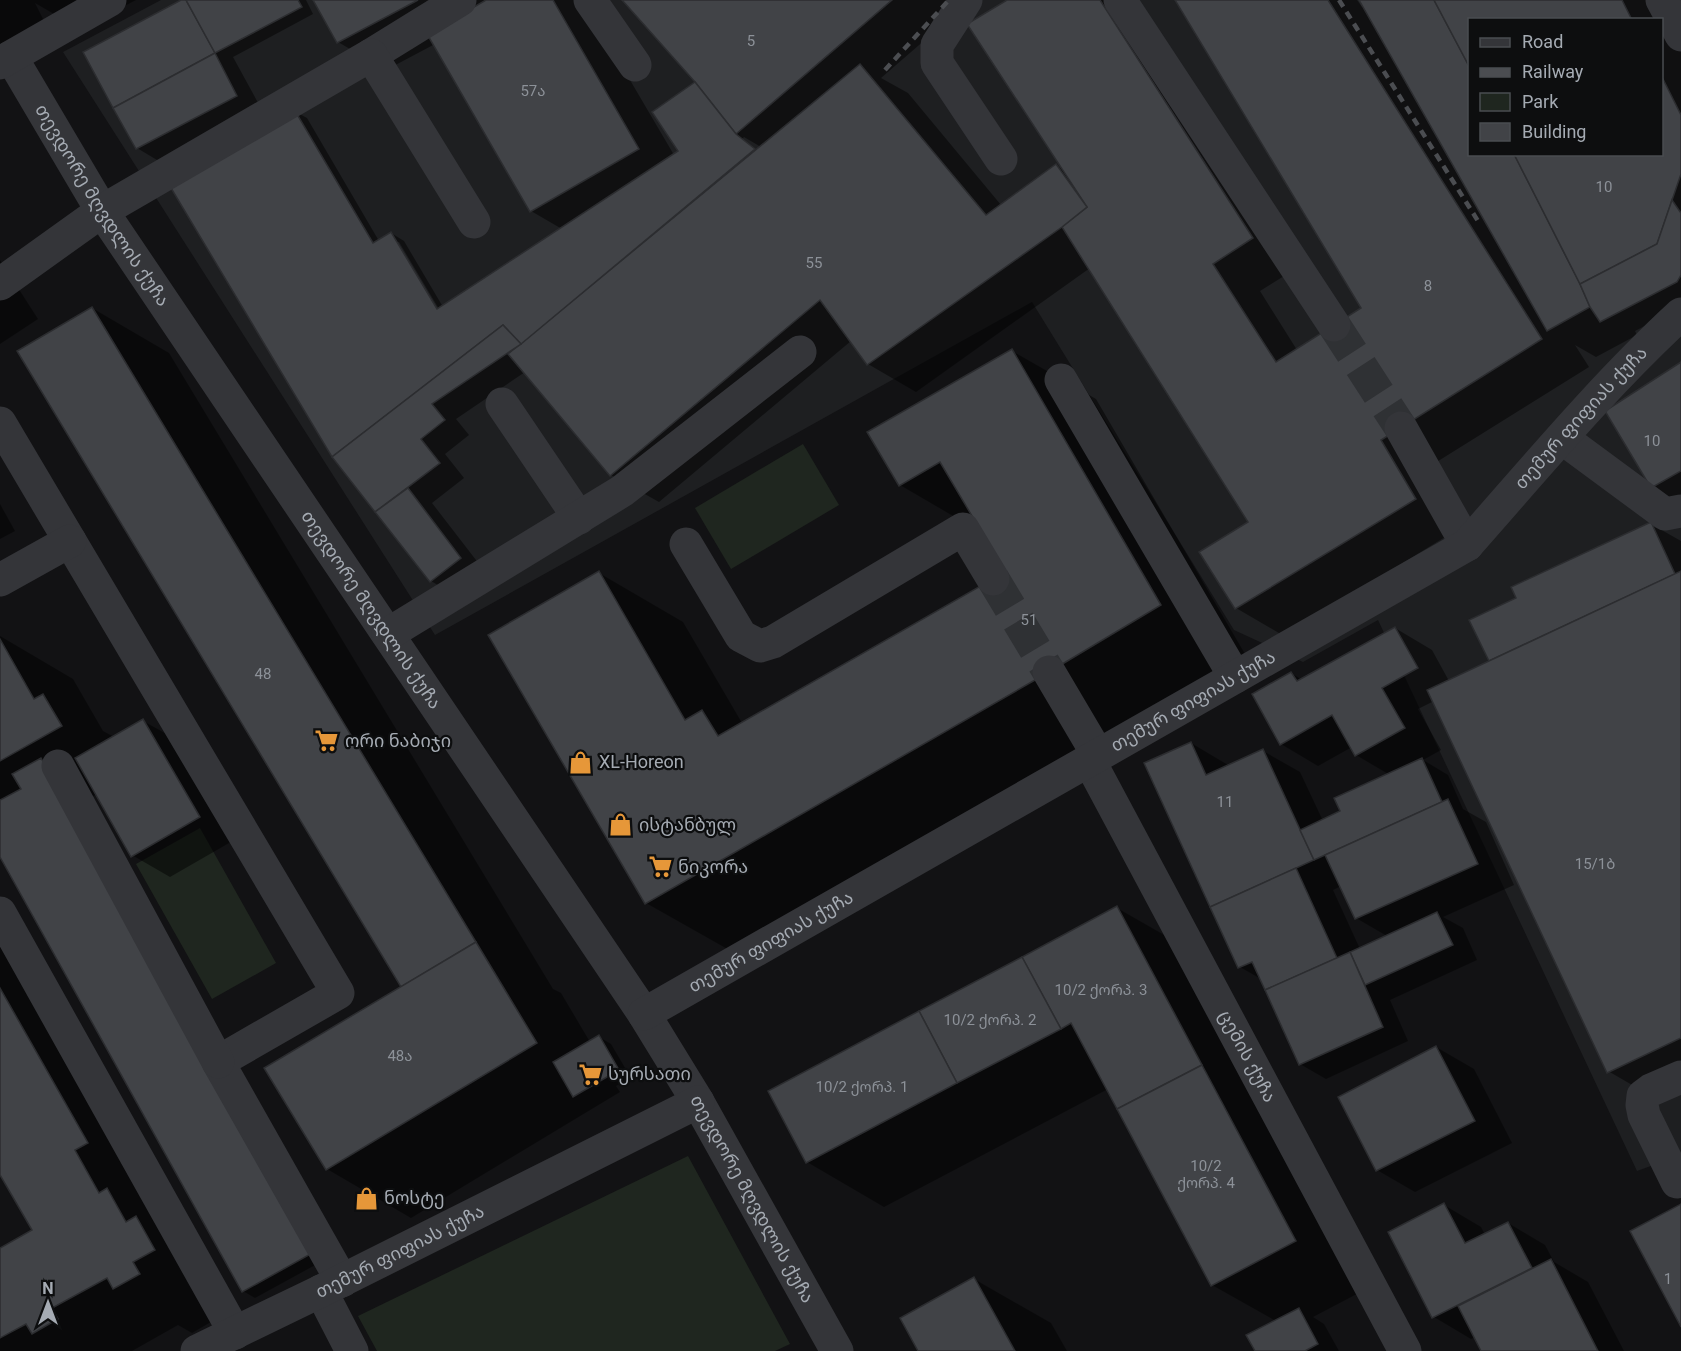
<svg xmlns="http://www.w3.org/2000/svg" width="1681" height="1351" font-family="Roboto,'Noto Sans Georgian',sans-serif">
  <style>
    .built { fill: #1e1f21; fill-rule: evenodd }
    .green { fill: #1f261f }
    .shadow { fill: #0007; fill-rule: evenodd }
    .building { fill: #414347; stroke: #2c2d30; stroke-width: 1.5 }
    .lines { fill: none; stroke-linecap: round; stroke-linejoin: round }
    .minor-tunnel { stroke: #2f3134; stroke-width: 33; stroke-dasharray: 33 16; stroke-linecap: butt }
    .minor { stroke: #343539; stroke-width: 33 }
    .rail { stroke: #4b4d51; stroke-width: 4.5; stroke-dasharray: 8 6; stroke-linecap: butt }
    .labels { text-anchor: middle; stroke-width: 4.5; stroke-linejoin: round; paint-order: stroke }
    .number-label { font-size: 15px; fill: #8c9198 }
    .street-label { font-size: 18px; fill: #a5abb3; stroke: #0d0e0f }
    .poi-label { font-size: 18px; fill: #a5abb3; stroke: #0d0e0f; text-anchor: start }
  </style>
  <rect width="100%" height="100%" fill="#121214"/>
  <!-- built -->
  <path class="built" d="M161 0H1681V1155L1637 1171 1378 620 1303 662 1234 630 1032 302 435 635 63 52ZM1470 20H1662V154H1470Z"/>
  <!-- green -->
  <g class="green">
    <path d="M803 444 839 505 731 569 695 508Z"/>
    <path d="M200 828 276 963 212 999 136 864Z"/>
    <path d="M688 1156 790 1344 775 1351H377L358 1316Z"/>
  </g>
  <!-- shadow -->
  <g class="shadow">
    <path d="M0 0H136L80 29 35 3 45 23 0 46Z"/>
    <path d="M184 0H306L313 14 233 57 262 110 162 163 137 148Z"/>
    <path d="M315 0H583L674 155 680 151 697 83 624 0H971L881 78 908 93 1001 205 1056 166 1065 171 1010 0H1129L1300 266 1260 291 1297 350 1363 309 1176 0H1357L1362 7 1364 6 1361 0H1655L1681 51V307L1635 331 1637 335 1596 357 1575 345 1589 367 1427 468 1463 526 1284 636 1236 608 1250 522 1090 268 916 392 868 364 851 341 659 502 611 475 525 372 456 419 469 435 445 454 464 478 432 503 486 573 456 596 431 581 334 456 294 111 307 118 379 241 391 233 404 241 443 307 562 229 531 211 435 44 386 70 338 42ZM1470 20H1662V154H1470ZM744 137 761 147 757 150 742 139ZM396 242H399L442 314 439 316Z"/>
    <path d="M0 260 38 319 0 344Z"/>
    <path d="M92 308 169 353 553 989 561 993 590 1042 599 1037 611 1044 631 1078 616 1086 620 1092 411 1218 327 1169 404 987Z"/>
    <path d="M1012 351 1096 399 1245 654 731 951 646 903 599 573 683 622 742 723 994 581 984 534 900 485Z"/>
    <path d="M1681 364V504L1653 487Z"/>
    <path d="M0 504 15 531 0 539Z"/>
    <path d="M1651 524 1681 541V1077L1646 1093 1608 1071 1434 701 1418 709 1441 750 1423 760 1448 775 1463 809 1486 822 1514 885 1443 917 1463 928 1477 960 1390 1000 1408 1041 1326 1079 1300 1064 1261 979 1240 967 1191 743 1228 765 1263 751 1300 772 1323 821 1342 811 1390 775 1356 755 1352 747 1318 766 1281 744 1291 673 1302 680 1395 628 1432 650 1449 681 1491 662 1518 598ZM1341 886 1356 918 1387 936 1360 949 1333 890Z"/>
    <path d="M0 636 73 679 103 731 114 737 143 721 181 742 236 839 170 877 132 855 97 794 76 806 328 1258 255 1298 243 1291 0 854Z"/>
    <path d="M0 899 216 1319 192 1333 178 1325 132 1351H0V1250L34 1231 0 1172Z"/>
    <path d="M1117 908 1194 952 1372 1286 1313 1317 1324 1324 1339 1351H1256L1276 1321 1212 1285 1108 1089 884 1207 807 1162Z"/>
    <path d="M1436 1047 1474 1069 1512 1143 1415 1192 1377 1170 1340 1097Z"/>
    <path d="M1444 1205 1481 1227 1485 1235 1508 1223 1545 1245 1554 1262 1588 1282 1624 1351H1482L1475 1337 1471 1339 1434 1317 1390 1233Z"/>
    <path d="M974 1279 1051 1323 1067 1351H920Z"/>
  </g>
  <!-- building -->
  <g class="building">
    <path d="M181 0H186L215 53 113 108 83 52Z"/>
    <path d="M186 0H298L302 7 215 53Z"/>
    <path d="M313 0H418L337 43Z"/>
    <path d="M486 0H553L639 149 530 212 427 34Z"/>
    <path d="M622 0H892L736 134 695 82Z"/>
    <path d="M1007 0H1100L1253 238 1213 264 1276 362 1361 308 1175 0H1328L1542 339 1381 440 1416 499 1235 609 1199 552 1248 522 1062 227 1087 207 967 24Z"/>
    <path d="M1359 0H1434L1470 68V154H1514L1580 284 1590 307 1547 331Z"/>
    <path d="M1434 0H1622L1632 20H1470V68Z"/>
    <path d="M215 53 237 96 136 149 113 108Z"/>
    <path d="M860 64 986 215 1056 164 1087 207 1062 227 867 365 820 300 610 476 508 354Z"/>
    <path d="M1662 77 1681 115V174L1657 244 1580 284 1514 154H1662Z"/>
    <path d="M695 82 736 134 755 149 521 344 503 325 332 457 168 183 294 109 373 243 391 232 437 309 678 151 652 112Z"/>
    <path d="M1672 200 1681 213V275L1677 282 1600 322 1590 307 1580 284 1657 244Z"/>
    <path d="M92 307 476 942 401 987 17 351Z"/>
    <path d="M503 325 521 344 432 404 445 420 421 439 440 463 375 512 332 457Z"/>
    <path d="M1012 349 1161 605 1049 672 645 904 488 635 599 571 685 720 702 710 718 736 993 579 1004 570 940 462 899 486 867 432Z"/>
    <path d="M1681 362V471L1651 488 1605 411Z"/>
    <path d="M408 488 461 558 430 582 375 512Z"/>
    <path d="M1651 522 1675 574 1489 661 1469 620 1516 598 1511 587Z"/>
    <path d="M1681 571V1038L1607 1073 1427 690Z"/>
    <path d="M1395 627 1418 668 1382 688 1405 728 1355 756 1332 715 1280 745 1252 694 1291 672 1297 681Z"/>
    <path d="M0 639 34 699 43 694 62 726 0 761Z"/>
    <path d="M143 719 200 817 131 857 75 758Z"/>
    <path d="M1191 742 1206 775 1263 749 1314 860 1210 907 1144 763Z"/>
    <path d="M41 758 316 1251 242 1292 0 857V800L21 789 12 774Z"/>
    <path d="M1422 758 1442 802 1314 860 1300 830 1340 811 1334 798Z"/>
    <path d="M1448 799 1478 864 1355 919 1325 855Z"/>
    <path d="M1296 868 1337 958 1265 990 1252 962 1238 968 1210 907Z"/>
    <path d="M1117 906 1202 1065 1117 1109 1071 1023 1061 1029 1022 957Z"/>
    <path d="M1437 912 1453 945 1365 985 1350 952Z"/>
    <path d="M476 942 537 1043 326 1170 264 1068Z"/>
    <path d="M1350 952 1383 1027 1299 1065 1265 990Z"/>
    <path d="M1022 957 1061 1029 957 1083 919 1011Z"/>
    <path d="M0 988 88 1143 75 1150 99 1193 107 1188 126 1222 136 1216 155 1250 133 1262 140 1274 113 1289 107 1278 52 1308 58 1319 32 1334 26 1324 0 1338V1248L32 1230 0 1175Z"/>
    <path d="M919 1011 957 1083 806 1163 768 1091Z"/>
    <path d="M599 1035 619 1070 573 1097 553 1062Z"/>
    <path d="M1436 1046 1475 1121 1376 1171 1338 1097Z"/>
    <path d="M1202 1065 1296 1241 1211 1286 1117 1109Z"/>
    <path d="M1444 1203 1465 1243 1508 1222 1532 1268 1432 1318 1388 1232Z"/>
    <path d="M1681 1204V1327L1630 1231Z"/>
    <path d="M1551 1259 1598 1351H1481L1458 1306Z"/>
    <path d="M974 1277 1015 1351H918L900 1318Z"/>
    <path d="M1299 1308 1318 1344 1305 1351H1255L1246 1335Z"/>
  </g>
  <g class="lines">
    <!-- minor-tunnel -->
    <g class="minor-tunnel">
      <path d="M1334 325 1401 428"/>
      <path d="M993 579 1049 672"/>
    </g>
    <!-- minor -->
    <g class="minor">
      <path d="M590 0 635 65"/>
      <path d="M966 0 937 45V63L1001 159"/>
      <path d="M1120 0 1334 325"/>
      <path d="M1662 0 1681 35"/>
      <path d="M371 55 460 0"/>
      <path id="s1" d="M11 57 102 211 644 1014 698 1102 837 1351"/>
      <path d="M0 63 110 0"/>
      <path d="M0 284 102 211 371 55 474 222"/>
      <path d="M1061 380 1235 677"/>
      <path d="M502 404 579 518"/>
      <path d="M0 423 338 993 218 1062 342 1281"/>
      <path d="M1401 428 1467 545"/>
      <path d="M1562 438 1665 514 1681 511"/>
      <path d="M686 544 741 636 760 646 773 642 963 529 993 579"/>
      <path d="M0 580 70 541"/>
      <path d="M388 634 622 491 800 352"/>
      <path d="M1049 672 1098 755"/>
      <path id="s2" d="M1089 760 1405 1351"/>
      <path d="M58 766 218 1062"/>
      <path d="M0 913 235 1333"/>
      <path id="s3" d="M644 1014 1467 545C1536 467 1604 385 1681 314"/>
      <path d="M1677 1182 1644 1115 1642 1105 1643 1096 1651 1090 1681 1077"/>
      <path d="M321 1291 352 1351"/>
      <path id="s4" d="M197 1351 321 1291 698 1102"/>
    </g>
    <!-- rail -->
    <g class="rail">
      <path d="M1339 0 1478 221"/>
      <path d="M885 70 949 0"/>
    </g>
  </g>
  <!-- icons -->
  <defs>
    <symbol id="supermarket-bare" viewBox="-9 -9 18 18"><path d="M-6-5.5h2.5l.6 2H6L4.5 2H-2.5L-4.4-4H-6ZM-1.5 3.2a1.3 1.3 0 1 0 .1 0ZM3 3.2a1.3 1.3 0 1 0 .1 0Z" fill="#e69739" stroke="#0d0e0f" stroke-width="2.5" paint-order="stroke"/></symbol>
    <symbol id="shop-bare" viewBox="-9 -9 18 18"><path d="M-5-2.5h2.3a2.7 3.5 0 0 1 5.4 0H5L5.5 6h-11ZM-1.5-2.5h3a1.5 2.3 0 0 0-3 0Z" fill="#e69739" stroke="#0d0e0f" stroke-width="2.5" paint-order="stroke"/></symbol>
  </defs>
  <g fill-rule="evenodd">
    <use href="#supermarket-bare" x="310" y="724" width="33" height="33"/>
    <use href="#shop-bare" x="564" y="746" width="33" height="33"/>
    <use href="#shop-bare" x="604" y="808" width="33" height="33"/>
    <use href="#supermarket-bare" x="644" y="850" width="33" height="33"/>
    <use href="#supermarket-bare" x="574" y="1058" width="33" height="33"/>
    <use href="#shop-bare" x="350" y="1182" width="33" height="33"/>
  </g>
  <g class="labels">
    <!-- number labels -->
    <g class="number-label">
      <text x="751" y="46">5</text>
      <text x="533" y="96">57ა</text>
      <text x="1604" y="192">10</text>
      <text x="814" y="268">55</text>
      <text x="1428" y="291">8</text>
      <text x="1652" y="446">10</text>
      <text x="1029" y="625">51</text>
      <text x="263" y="679">48</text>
      <text x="1225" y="807">11</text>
      <text x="1595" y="869">15/1ბ</text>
      <text x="1101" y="995">10/2 ქორპ. 3</text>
      <text x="990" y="1025">10/2 ქორპ. 2</text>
      <text x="400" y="1061">48ა</text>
      <text x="862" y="1092">10/2 ქორპ. 1</text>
      <text x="1206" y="1171">10/2<tspan x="1206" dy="17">ქორპ. 4</tspan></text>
      <text x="1668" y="1284">1</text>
    </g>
    <!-- street labels -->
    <g class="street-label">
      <text dy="6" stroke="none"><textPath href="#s1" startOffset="174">თევდორე მღვდლის ქუჩა</textPath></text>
      <text dy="6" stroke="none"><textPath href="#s3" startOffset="1118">თემურ ფიფიას ქუჩა</textPath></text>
      <text dy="6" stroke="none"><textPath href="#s1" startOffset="660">თევდორე მღვდლის ქუჩა</textPath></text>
      <text dy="6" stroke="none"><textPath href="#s3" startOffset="632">თემურ ფიფიას ქუჩა</textPath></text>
      <text dy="6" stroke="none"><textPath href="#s3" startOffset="146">თემურ ფიფიას ქუჩა</textPath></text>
      <text dy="6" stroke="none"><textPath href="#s2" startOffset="336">ცემის ქუჩა</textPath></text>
      <text dy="6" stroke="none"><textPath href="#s1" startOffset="1362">თევდორე მღვდლის ქუჩა</textPath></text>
      <text dy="6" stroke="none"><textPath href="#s4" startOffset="226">თემურ ფიფიას ქუჩა</textPath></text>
    </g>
    <!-- poi labels -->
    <g class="poi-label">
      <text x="345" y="747">ორი ნაბიჯი</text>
      <text x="599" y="768">XL-Horeon</text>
      <text x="639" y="831">ისტანბულ</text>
      <text x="678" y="873">ნიკორა</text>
      <text x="608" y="1080">სურსათი</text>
      <text x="384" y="1204">ნოსტე</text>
    </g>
  </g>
  <!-- legend -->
  <rect x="1468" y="18" width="195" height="138" fill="#0d0e0f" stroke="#4a4d51" stroke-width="1.5"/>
  <rect x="1480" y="38" width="30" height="9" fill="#343539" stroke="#4a4d51" stroke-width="1.5"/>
  <text x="1522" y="48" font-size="18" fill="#a5abb3">Road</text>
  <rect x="1480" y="68" width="30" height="9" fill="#4b4d51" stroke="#4a4d51" stroke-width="1.5"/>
  <text x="1522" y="78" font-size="18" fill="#a5abb3">Railway</text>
  <rect x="1480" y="93" width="30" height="18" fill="#1f261f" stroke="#4a4d51" stroke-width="1.5"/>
  <text x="1522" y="108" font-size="18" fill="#a5abb3">Park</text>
  <rect x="1480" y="123" width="30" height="18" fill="#414347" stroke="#4a4d51" stroke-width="1.5"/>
  <text x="1522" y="138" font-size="18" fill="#a5abb3">Building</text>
  <!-- north arrow -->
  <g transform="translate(48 1303)" stroke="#0d0e0f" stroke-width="4.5" paint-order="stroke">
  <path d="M0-4.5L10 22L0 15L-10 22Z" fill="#a5abb3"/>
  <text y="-9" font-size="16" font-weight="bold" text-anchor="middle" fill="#a5abb3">N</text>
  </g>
</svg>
